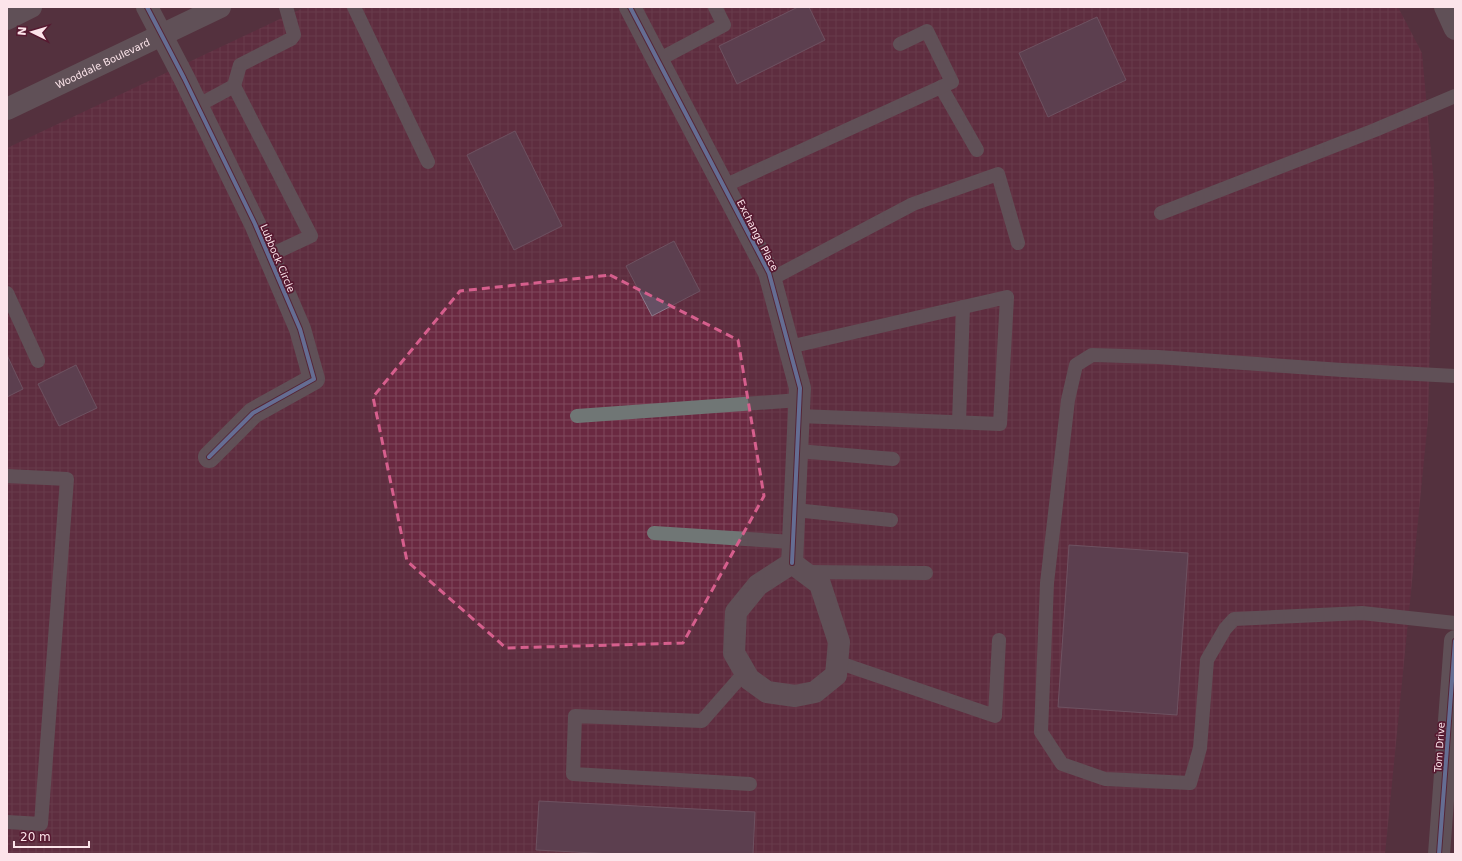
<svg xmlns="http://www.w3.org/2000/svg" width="1462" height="861" font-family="'DejaVu Sans',sans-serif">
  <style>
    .industrial { fill: url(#industrial-grid) }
    .building { fill: #665064; stroke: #8c788a }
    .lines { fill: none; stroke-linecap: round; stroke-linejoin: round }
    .service { stroke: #707675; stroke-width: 14 }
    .minor { stroke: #707675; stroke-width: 22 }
    .tertiary { stroke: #707675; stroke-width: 22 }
    .cycleway-casing { stroke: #561930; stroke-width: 6 }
    .cycleway { stroke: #7ab7fb; stroke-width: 4 }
    .marked { fill: none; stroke: #d65f8d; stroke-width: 3; stroke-dasharray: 8 5; stroke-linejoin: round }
    .labels { text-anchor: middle; stroke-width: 3.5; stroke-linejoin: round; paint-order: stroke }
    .street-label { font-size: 10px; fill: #fce4ea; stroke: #561930 }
  </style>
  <defs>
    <pattern id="industrial-grid" width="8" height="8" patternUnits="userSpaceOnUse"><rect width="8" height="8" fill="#6a2941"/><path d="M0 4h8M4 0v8" fill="none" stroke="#80485d"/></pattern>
  </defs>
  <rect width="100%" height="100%" fill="#54323e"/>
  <!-- industrial -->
  <path class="industrial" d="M305 7H1398L1422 53 1434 184 1428 420 1385 854H7V148Z"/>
  <!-- building -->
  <g class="building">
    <path d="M798 7H809L825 40 737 84 719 46Z"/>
    <path d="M1097 17 1126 80 1048 117 1019 53Z"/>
    <path d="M515 131 562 226 514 250 467 155Z"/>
    <path d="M674 241 700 291 652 316 626 266Z"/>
    <path d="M7 355 23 389 7 397Z"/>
    <path d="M76 365 97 408 59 426 38 384Z"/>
    <path d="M1069 545 1188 553 1177 715 1058 707Z"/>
    <path d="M539 801 755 812 753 854H613L536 850Z"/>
  </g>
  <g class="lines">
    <!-- service -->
    <g class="service">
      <path d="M354 7 428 162"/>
      <path d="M658 60 724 25 715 7"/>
      <path d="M234 86 240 65 291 39 294 35 286 7"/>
      <path d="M941 87 977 150"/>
      <path d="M197 106 234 86 311 236 268 256"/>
      <path d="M724 186 952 82 927 31 900 44"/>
      <path d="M1161 213 1375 130 1455 96"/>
      <path d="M771 279 913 204 998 174 1018 243"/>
      <path d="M7 293 38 361"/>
      <path d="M789 347 1007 297 1000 424 799 416"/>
      <path d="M1455 376 1342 370 1158 357 1092 355 1076 365 1068 400 1047 583 1041 732 1062 764 1105 779 1190 783 1200 748 1207 660 1225 629 1234 619 1362 613 1455 623"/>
      <path d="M577 416 800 400"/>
      <path d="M959 422 963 307"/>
      <path d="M798 451 893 459"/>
      <path d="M7 476 67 479 41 824 7 822"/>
      <path d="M795 510 891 520"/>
      <path d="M654 533 793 542"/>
      <path d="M805 572 926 573"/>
      <path d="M837 662 995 716 999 640"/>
      <path d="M745 672 702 721 575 716 573 774 750 784"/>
    </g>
    <!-- minor -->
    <g class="minor">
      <path d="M147 7 184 78 255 224 300 329 314 379 253 413 209 457"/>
      <path d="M630 7 769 273 800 388 792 563"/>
      <path d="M792 563 820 584 839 642 836 675 815 692 795 696 767 692 749 679 734 653 736 612 758 585Z"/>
    </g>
    <!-- tertiary -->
    <g class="tertiary">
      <path d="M1445 7 1455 29"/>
      <path d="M7 19 31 7"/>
      <path id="s1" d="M7 109 220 7"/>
      <path d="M1439 854 1455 641"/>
    </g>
    <defs>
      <g id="cycleway">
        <path d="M147 7 184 78 255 224 300 329 314 379 253 413 209 457"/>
        <path d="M630 7 769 273 800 388 792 563"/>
        <path d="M1439 854 1455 641"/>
      </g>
    </defs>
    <!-- cycleway casing -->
    <use href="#cycleway" class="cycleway-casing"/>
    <!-- cycleway -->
    <use href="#cycleway" class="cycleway"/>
  </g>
  <!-- marked area -->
  <path d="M0 0H1462V861H0ZM610 275 738 340 764 496 683 643 506 648 407 561 373 397 460 291Z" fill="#54323e" fill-opacity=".55" fill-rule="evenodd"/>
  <path class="marked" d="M610 275 738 340 764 496 683 643 506 648 407 561 373 397 460 291Z"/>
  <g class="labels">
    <!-- street labels -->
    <g class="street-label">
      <text dy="4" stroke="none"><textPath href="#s1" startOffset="106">Wooddale Boulevard</textPath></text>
      <text transform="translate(758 235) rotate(63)" y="4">Exchange Place</text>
      <text transform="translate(278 258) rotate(67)" y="4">Lubbock Circle</text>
      <text transform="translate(1439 747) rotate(-86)" y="4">Tom Drive</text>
    </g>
  </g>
  <!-- border -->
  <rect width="1462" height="861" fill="none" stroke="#fce4ea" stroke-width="16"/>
  <!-- north arrow -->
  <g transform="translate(32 32) rotate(275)" stroke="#561930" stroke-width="3" paint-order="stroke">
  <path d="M0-3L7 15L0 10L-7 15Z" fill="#fce4ea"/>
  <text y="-6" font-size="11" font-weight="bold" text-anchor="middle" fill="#fce4ea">N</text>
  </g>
  <!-- scale -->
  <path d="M14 841v6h75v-6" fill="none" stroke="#fce4ea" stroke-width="2"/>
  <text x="20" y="841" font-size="12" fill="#fce4ea" stroke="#561930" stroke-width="3" paint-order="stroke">20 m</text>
</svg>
